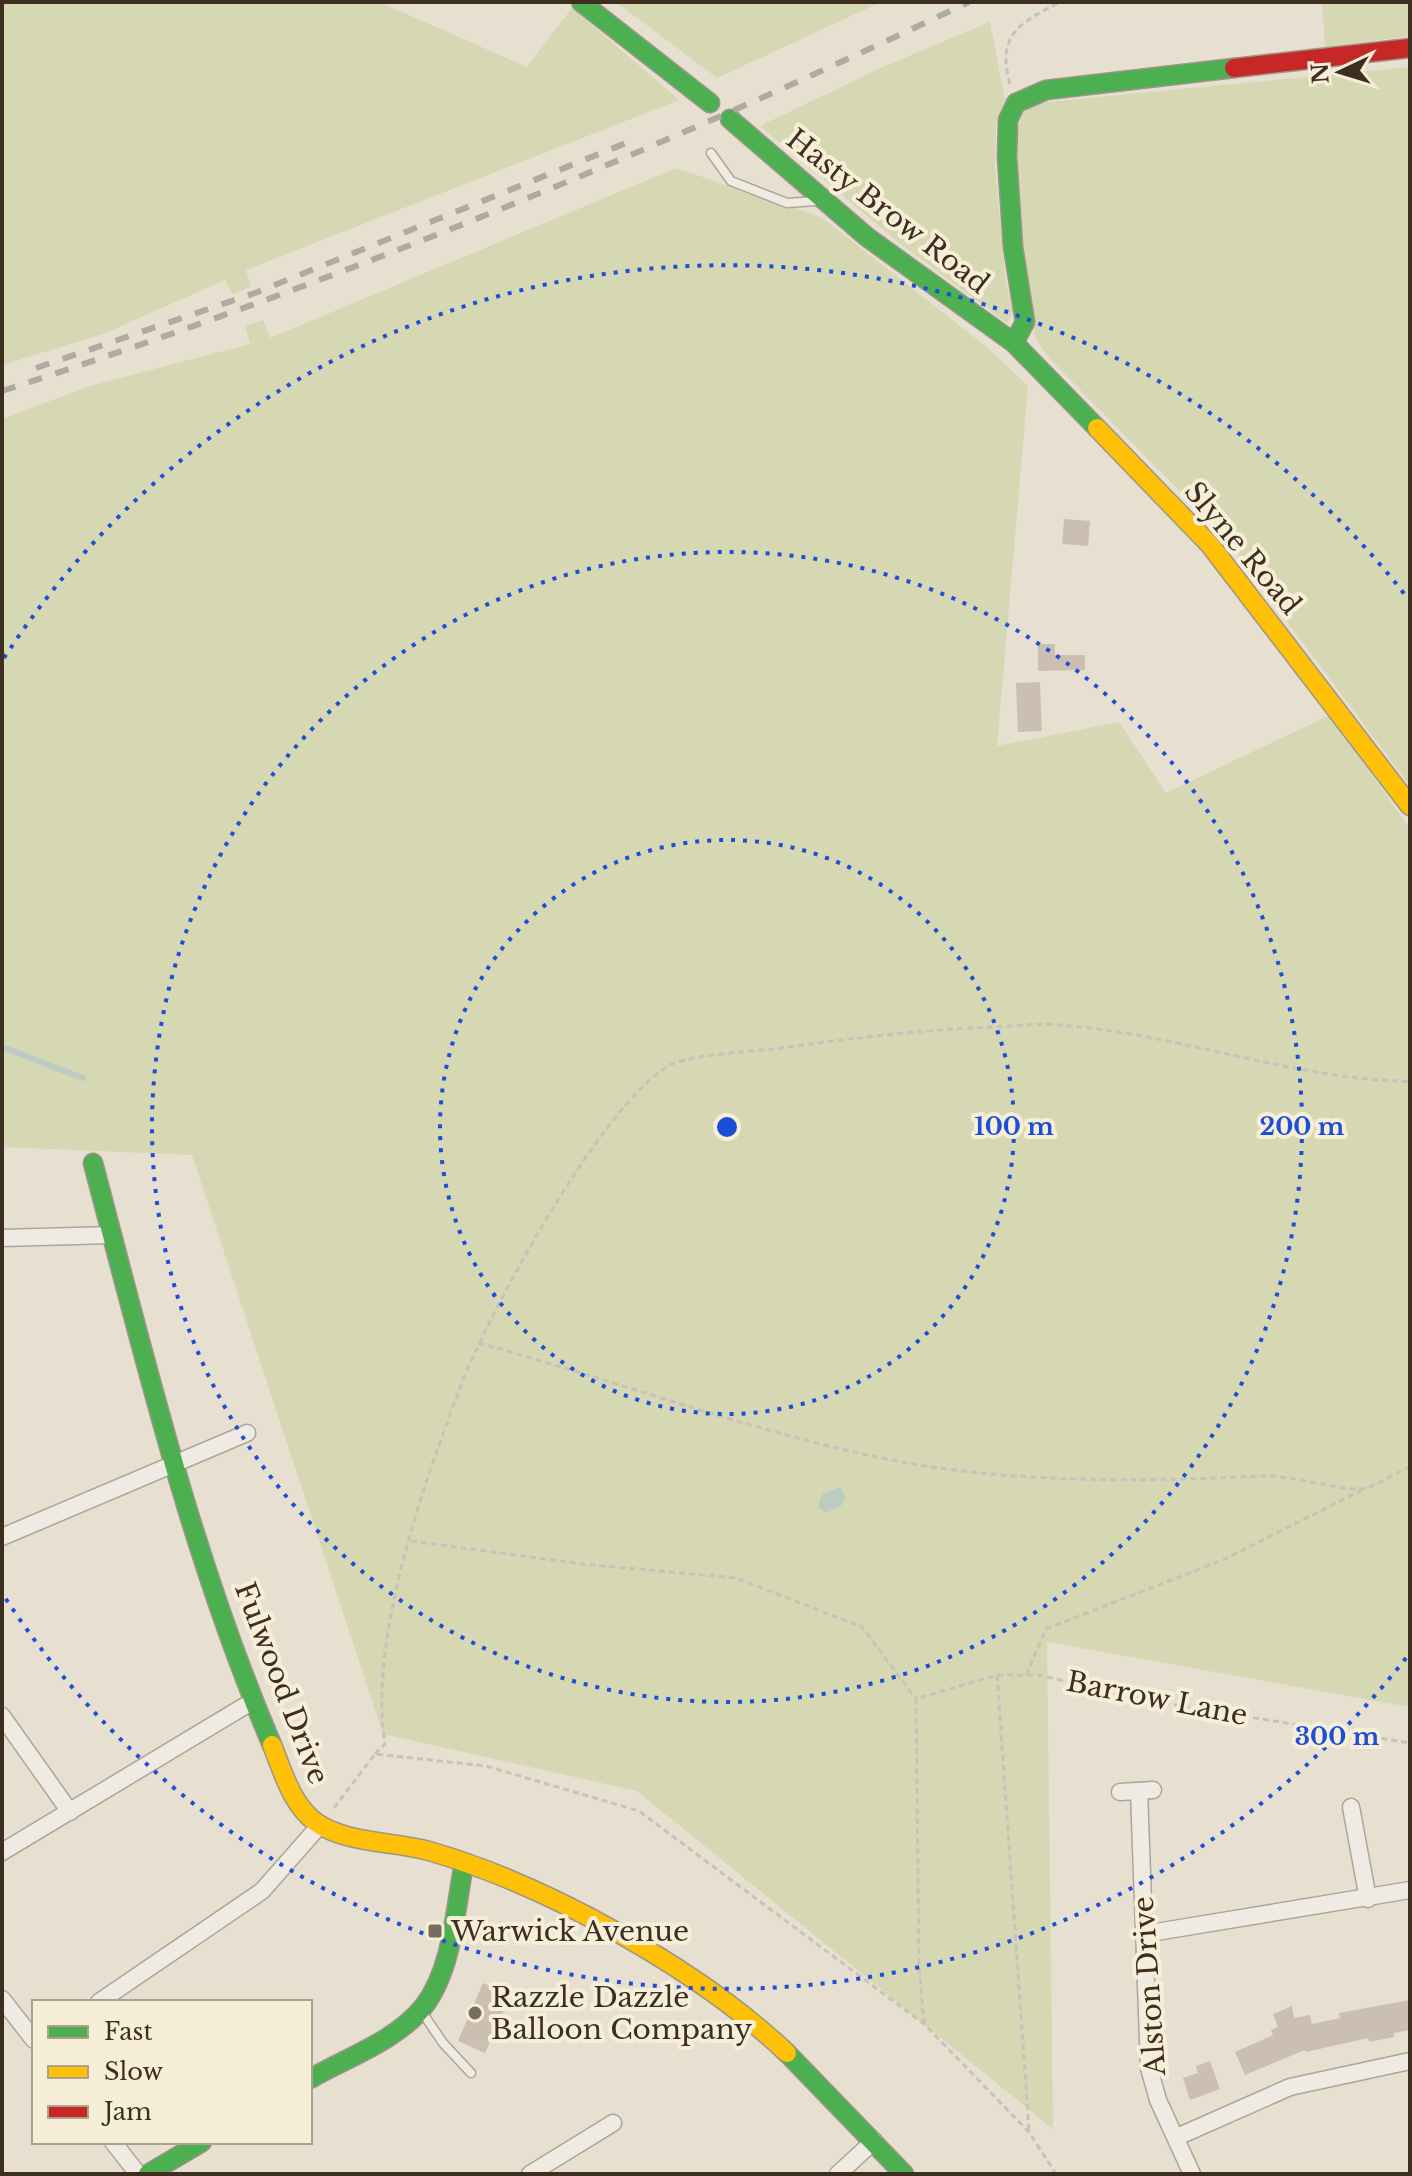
<svg xmlns="http://www.w3.org/2000/svg" width="1412" height="2176" font-family="'Libre Baskerville',serif">
  <style>
    .green { fill: #d6d7b3 }
    .water { fill: #bcccc2 }
    .lines { fill: none; stroke-linecap: round; stroke-linejoin: round }
    .stream { stroke: #bcccc2; stroke-width: 6 }
    .building { fill: #cbbfb2 }
    .lane-casing { stroke: #ada599; stroke-width: 11 }
    .street-casing { stroke: #ada599; stroke-width: 19 }
    .fast-casing { stroke: #9c958a; stroke-width: 21 }
    .slow-casing { stroke: #9c958a; stroke-width: 21 }
    .jam-casing { stroke: #9c958a; stroke-width: 21 }
    .path { stroke: #c8c2b9; stroke-width: 3; stroke-dasharray: 6 4; stroke-linecap: butt }
    .lane { stroke: #efebe3; stroke-width: 8 }
    .street { stroke: #efebe3; stroke-width: 16 }
    .fast { stroke: #4caf50; stroke-width: 18 }
    .slow { stroke: #ffc107; stroke-width: 18 }
    .jam { stroke: #c62828; stroke-width: 18 }
    .rail { stroke: #afaaa2; stroke-width: 6; stroke-dasharray: 14 14; stroke-linecap: butt }
    .ring { fill: none; stroke: #1d4ed8; stroke-width: 4; stroke-dasharray: 4 8 }
    .poi-dot { fill: #786c5e; stroke: #f7eed8; stroke-width: 3 }
    .labels { text-anchor: middle; stroke-width: 8; stroke-linejoin: round; paint-order: stroke }
    .street-label { font-size: 28px; fill: #3d2e20; stroke: #f7eed8 }
    .poi-label { font-size: 28px; fill: #3d2e20; stroke: #f7eed8; text-anchor: start }
    .centre { fill: #1d4ed8; stroke: #f7eed8; stroke-width: 4 }
    .ring-label { font-size: 24px; text-anchor: middle; font-weight: bold; fill: #1d4ed8; stroke: #f7eed8; stroke-width: 8; stroke-linejoin: round; paint-order: stroke }
  </style>
  <rect width="100%" height="100%" fill="#e7e0d1"/>
  <!-- green -->
  <g class="green">
    <path d="M2 2H379L527 67 572 8 679 100 246 270 251 287 233 294 225 280 103 334 2 365Z"/>
    <path d="M616 2H881L717 78Z"/>
    <path d="M1322 2H1410V36L1325 47Z"/>
    <path d="M990 22 1005 100 996 120 995 168 1006 283 1013 312 1007 323 898 242 760 126 885 66Z"/>
    <path d="M1410 67V786L1219 531 1048 357 1035 337 1018 207V129L1023 113 1034 105 1048 102Z"/>
    <path d="M676 168 821 217 987 347 1028 386 997 746 1119 722 1166 793 1330 715 1410 829V1707L1047 1642 1053 2129 637 1791 383 1734 192 1155 2 1147V419L90 386 250 344 245 326 263 320 270 338Z"/>
  </g>
  <!-- water -->
  <path class="water" d="M840 1487 845 1496 842 1505 826 1513 818 1507 822 1494Z"/>
  <g class="lines">
    <!-- stream -->
    <path class="stream" d="M2 1047 83 1078"/>
  </g>
  <!-- building -->
  <g class="building">
    <path d="M1064 519 1090 521 1088 546 1062 544Z"/>
    <path d="M1038 644H1055V655H1085V670L1038 671Z"/>
    <path d="M1040 682 1042 731 1018 732 1016 683Z"/>
    <path d="M483 1983 511 1995 485 2053 458 2041Z"/>
    <path d="M1410 2000V2030L1394 2033V2037L1369 2042 1368 2038 1306 2052 1305 2050 1245 2075 1235 2052 1273 2035 1271 2030 1278 2027 1273 2014 1292 2006 1294 2018 1310 2015 1312 2024 1340 2018 1339 2013Z"/>
    <path d="M1210 2061 1220 2089 1190 2100 1183 2078 1198 2073 1196 2066Z"/>
  </g>
  <g class="lines">
    <defs>
      <g id="lane">
        <path d="M711 153 731 181 787 203 816 201"/>
        <path d="M422 2012 443 2043 471 2073"/>
      </g>
      <g id="street">
        <path d="M2 1238 112 1235"/>
        <path d="M2 1537 247 1433"/>
        <path d="M2 1716 70 1812"/>
        <path d="M1139 1791 1149 2068 1158 2100 1192 2174"/>
        <path d="M1120 1792 1153 1790"/>
        <path d="M1351 1807 1368 1899"/>
        <path d="M2 1852 253 1701"/>
        <path d="M1144 1934 1410 1890"/>
        <path d="M2 1999 34 2040"/>
        <path d="M99 2002 262 1891 320 1825"/>
        <path d="M1177 2137 1290 2087 1410 2061"/>
        <path d="M113 2142 138 2174"/>
        <path d="M530 2174 613 2123"/>
        <path d="M838 2174 874 2141"/>
      </g>
      <g id="fast">
        <path d="M581 2 710 103"/>
        <path d="M730 119 867 237 1014 343 1097 428"/>
        <path d="M1014 343 1025 322 1013 247 1007 157 1008 120 1016 103 1046 90 1234 68"/>
        <path d="M93 1163C145 1359 192 1558 272 1745"/>
        <path d="M787 2053 904 2174"/>
        <path d="M310 2079C346 2058 398 2040 424 2006 453 1968 455 1909 464 1864"/>
        <path d="M148 2174 202 2142"/>
      </g>
      <g id="slow">
        <path d="M1097 428 1210 545 1410 806"/>
        <path d="M272 1745C283 1772 292 1806 317 1823 348 1844 394 1841 429 1851 547 1885 698 1969 787 2053"/>
      </g>
      <path id="jam" d="M1234 68 1410 48"/>
    </defs>
    <!-- lane casing -->
    <use href="#lane" class="lane-casing"/>
    <!-- street casing -->
    <use href="#street" class="street-casing"/>
    <!-- fast casing -->
    <use href="#fast" class="fast-casing"/>
    <!-- slow casing -->
    <use href="#slow" class="slow-casing"/>
    <!-- jam casing -->
    <use href="#jam" class="jam-casing"/>
    <!-- path -->
    <g class="path">
      <path d="M1010 84C996 34 1020 23 1060 2"/>
      <path d="M478 1343C608 1378 735 1426 867 1455 998 1484 1132 1482 1265 1476 1290 1475 1349 1493 1366 1488 1381 1483 1396 1473 1410 1467"/>
      <path d="M411 1541 582 1564 736 1578 862 1627 916 1699"/>
      <path d="M997 1675 1029 2130"/>
      <path d="M1026 1675 1046 1629 1225 1559 1364 1489"/>
      <path d="M375 1754 385 1744C368 1639 424 1483 461 1385 491 1309 601 1105 670 1065 687 1055 758 1051 781 1048 852 1038 921 1030 992 1027 1014 1026 1038 1023 1060 1025 1153 1032 1242 1061 1335 1075 1359 1079 1385 1080 1410 1082"/>
      <path d="M334 1808 375 1754 486 1766 639 1811 924 2024 1029 2132 1056 2174"/>
      <path d="M924 2024 919 1965 916 1699 997 1675H1038L1175 1705 1410 1743"/>
    </g>
    <!-- lane -->
    <use href="#lane" class="lane"/>
    <!-- street -->
    <use href="#street" class="street"/>
    <!-- fast -->
    <use href="#fast" class="fast"/>
    <!-- slow -->
    <use href="#slow" class="slow"/>
    <!-- jam -->
    <use href="#jam" class="jam"/>
    <!-- rail -->
    <g class="rail">
      <path d="M36 368 255 293 626 143"/>
      <path d="M2 391C333 284 655 152 969 2"/>
    </g>
  </g>
  <!-- distance rings -->
  <g class="ring">
    <circle cx="727" cy="1127" r="287"/>
    <circle cx="727" cy="1127" r="575"/>
    <path d="M1406 1658A862 862 0 0 1 4 1596M4 658A862 862 0 0 1 1406 596"/>
  </g>
  <!-- markers -->
  <g class="poi-dot">
    <rect x="427" y="1923" width="16" height="16" rx="4"/>
    <circle cx="475" cy="2013" r="8"/>
  </g>
  <g class="labels">
    <!-- street labels -->
    <g class="street-label">
      <text transform="translate(888 211) rotate(38)" y="10">Hasty Brow Road</text>
      <text transform="translate(1243 548) rotate(50)" y="10">Slyne Road</text>
      <text transform="translate(282 1683) rotate(69)" y="10">Fulwood Drive</text>
      <text transform="translate(1157 1698) rotate(11)" y="10">Barrow Lane</text>
      <text transform="translate(1149 1986) rotate(-94)" y="10">Alston Drive</text>
    </g>
    <!-- poi labels -->
    <g class="poi-label">
      <text x="451" y="1941">Warwick Avenue</text>
      <text x="491" y="2007">Razzle Dazzle<tspan x="491" dy="32">Balloon Company</tspan></text>
    </g>
  </g>
  <circle cx="727" cy="1127" r="12" class="centre"/>
  <g class="ring-label">
    <text x="1014" y="1135">100 m</text>
    <text x="1302" y="1135">200 m</text>
    <text x="1337" y="1745">300 m</text>
  </g>
  <!-- border -->
  <rect width="1412" height="2176" fill="none" stroke="#3d2e20" stroke-width="8"/>
  <!-- legend -->
  <rect x="32" y="2000" width="280" height="144" fill="#f7eed8" stroke="#ada18e" stroke-width="2"/>
  <rect x="48" y="2026" width="40" height="12" fill="#4caf50" stroke="#ada18e" stroke-width="2"/>
  <text x="104" y="2040" font-size="24" fill="#3d2e20">Fast</text>
  <rect x="48" y="2066" width="40" height="12" fill="#ffc107" stroke="#ada18e" stroke-width="2"/>
  <text x="104" y="2080" font-size="24" fill="#3d2e20">Slow</text>
  <rect x="48" y="2106" width="40" height="12" fill="#c62828" stroke="#ada18e" stroke-width="2"/>
  <text x="104" y="2120" font-size="24" fill="#3d2e20">Jam</text>
  <!-- north arrow -->
  <g transform="translate(1340 72) rotate(266)" stroke="#f7eed8" stroke-width="6" paint-order="stroke">
  <path d="M0-6L14 30L0 20L-14 30Z" fill="#3d2e20"/>
  <text y="-12" font-size="22" font-weight="bold" text-anchor="middle" fill="#3d2e20">N</text>
  </g>
</svg>
